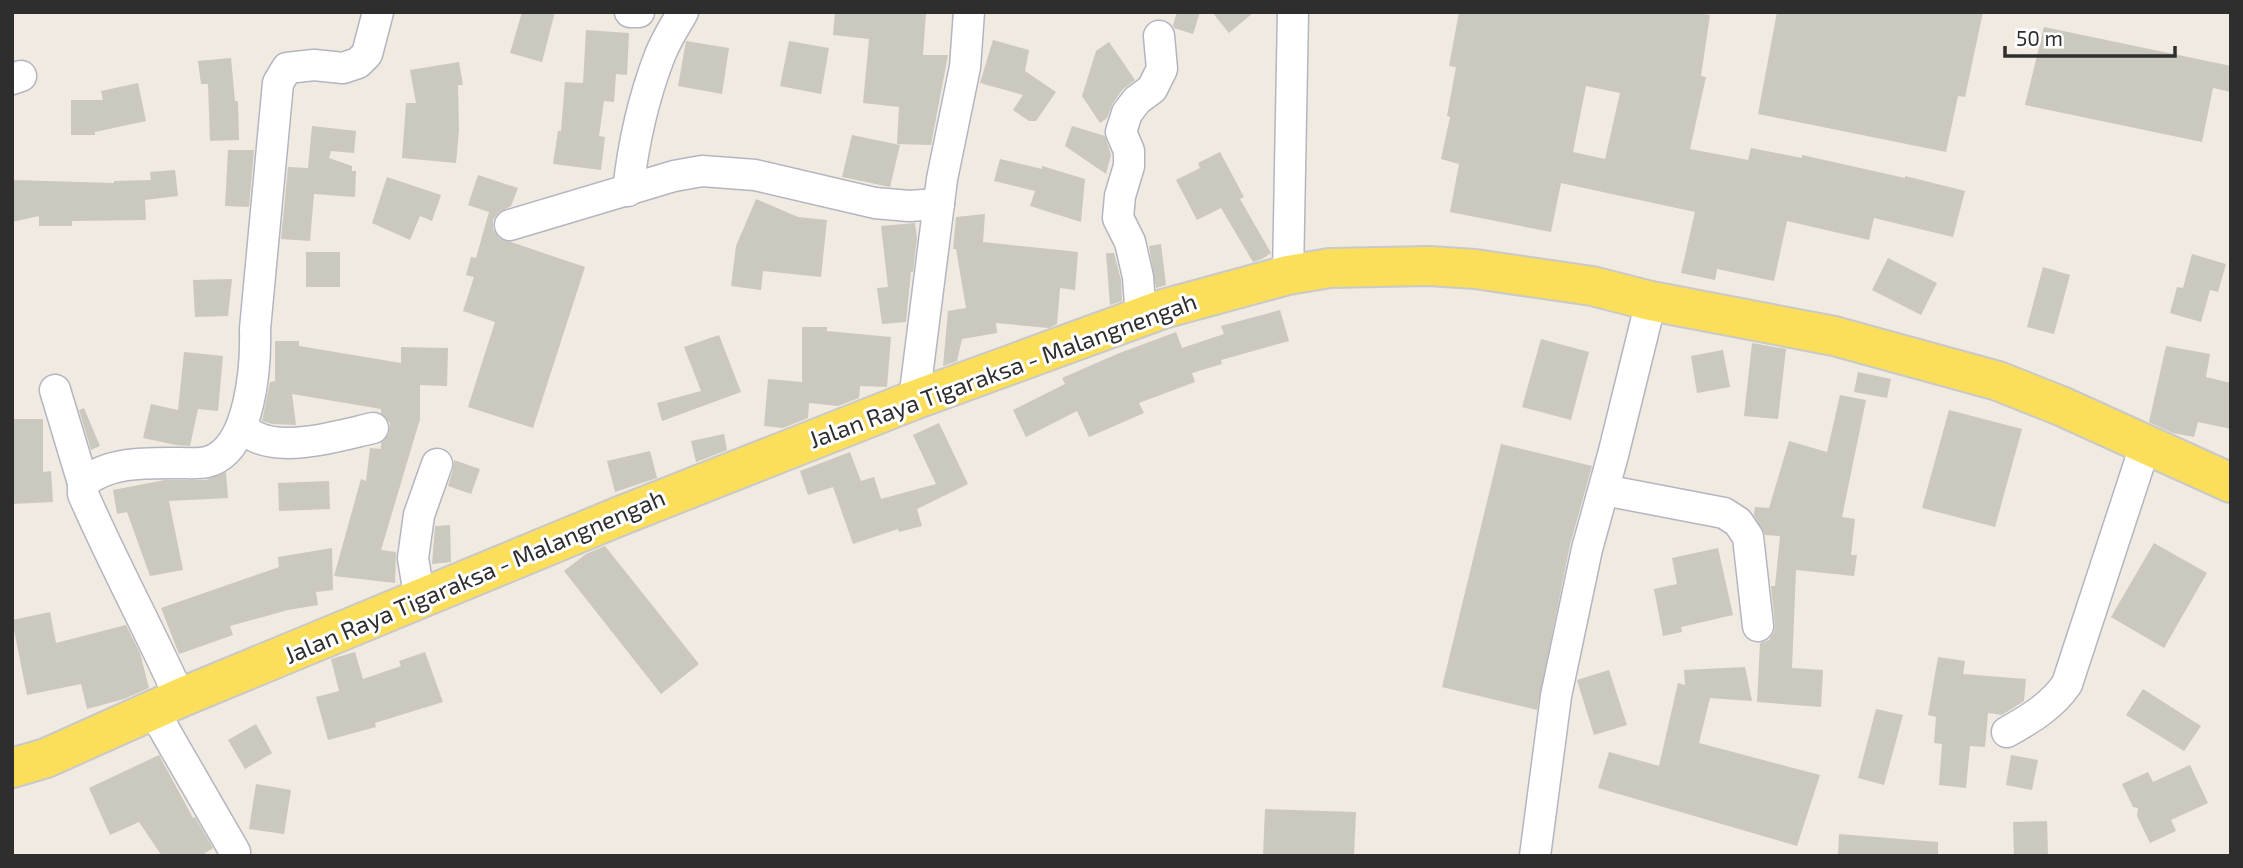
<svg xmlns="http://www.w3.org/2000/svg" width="2243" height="868" font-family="'Exo 2',sans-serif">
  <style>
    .building { fill: #cbc8be; fill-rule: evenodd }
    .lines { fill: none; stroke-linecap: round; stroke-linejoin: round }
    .minor-casing { stroke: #b4b5c2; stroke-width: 33 }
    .major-casing { stroke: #c9c9c9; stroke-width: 42 }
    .minor { stroke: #fff; stroke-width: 30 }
    .major { stroke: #fbdf5a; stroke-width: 38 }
    .labels { text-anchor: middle; stroke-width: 6; stroke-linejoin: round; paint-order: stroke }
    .street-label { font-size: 24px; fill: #2e2e2e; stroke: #fff }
  </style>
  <rect width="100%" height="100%" fill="#f0eae0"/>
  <!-- building -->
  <g class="building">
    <path d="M522 12H555L542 62 510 53Z"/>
    <path d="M835 12 876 14V12H926L923 55H948L931 145 897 144 899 107 863 103 869 39 833 35Z"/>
    <path d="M1177 12H1200L1193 34 1174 28 1173 25Z"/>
    <path d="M1212 12H1254L1229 33Z"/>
    <path d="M1459 12H1690L1710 15 1701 76 1706 77 1690 149 1748 160 1751 148 1802 158V155L1905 178V176L1965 191 1953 237 1874 218 1869 240 1787 221 1774 281 1717 269 1715 280 1681 273 1695 212 1561 183 1551 232 1450 212 1459 164 1441 159 1450 117 1447 116 1456 67 1449 66ZM1586 86 1620 93 1605 159 1573 152Z"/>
    <path d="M1777 12H1983L1965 97 1958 96 1946 152 1758 114Z"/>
    <path d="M2044 27 2231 66V92L2213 88 2202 142 2025 105Z"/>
    <path d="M586 30 629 33 627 75 616 74 614 102 604 101 599 136 605 137 601 170 553 164 558 131H561L565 82 583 83Z"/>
    <path d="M993 40 1029 50 1025 71 1056 92 1036 121H1029L1013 110 1023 95 980 83Z"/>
    <path d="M686 41 729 48 722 94 678 86Z"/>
    <path d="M789 41 829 48 821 94 780 86Z"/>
    <path d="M1109 42 1135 80 1123 89 1113 103 1107 118 1100 123 1082 96 1096 51Z"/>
    <path d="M231 58 235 101H238L239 140 210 141 208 84H201L198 61Z"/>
    <path d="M459 62 463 85H458L459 131 456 163 402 158 406 103H416L410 70Z"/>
    <path d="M138 83 146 121 95 132V135H71V100H103L101 91Z"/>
    <path d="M312 126 356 131 354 153 331 151 329 158 352 166V171H356L355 197 314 194 310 241 281 239 288 167 308 168Z"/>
    <path d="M1072 126 1105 136 1111 155 1106 174 1065 146Z"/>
    <path d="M852 135 900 145 890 187 842 177Z"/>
    <path d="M228 150H254L249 207 225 206Z"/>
    <path d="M1220 152 1244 197 1240 199 1271 253 1262 259 1253 262 1221 208 1197 220 1176 180 1200 168 1198 163Z"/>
    <path d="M1000 159 1042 169V166L1085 179 1081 222 1030 206 1035 191 994 181Z"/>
    <path d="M175 170 178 196 145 200 146 220 72 221V226H39V216L12 222V180L114 183V181L151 180 150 172Z"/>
    <path d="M478 175 518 188 511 206 498 213 493 220V229L499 238 585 267 533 428 468 407 495 322 463 311 474 277 466 275 471 257 476 258 489 212 468 205Z"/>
    <path d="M387 177 441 195 432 221 420 216 410 240 372 223Z"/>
    <path d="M756 199 798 217 827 220 821 277 763 271 761 290 731 286 736 246Z"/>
    <path d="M985 214 983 242 1078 252 1075 290 1060 288 1057 324 1049 328 996 323 997 333 962 339 957 361 943 366 948 311 966 308 956 249H953L956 217Z"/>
    <path d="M915 223 917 238 913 272H911L906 322 882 324 877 288 888 287 881 226Z"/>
    <path d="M1161 244 1166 285 1156 288 1149 246Z"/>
    <rect x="306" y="252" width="34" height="35"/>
    <path d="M1106 253H1114L1121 280 1122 301 1110 305Z"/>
    <path d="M2192 254 2226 264 2218 292 2210 290 2201 322 2170 313 2177 287 2183 288Z"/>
    <path d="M1888 258 1937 283 1921 315 1872 290Z"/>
    <path d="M2043 267 2070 275 2054 334 2027 327Z"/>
    <path d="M232 279 228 316 195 317 193 280Z"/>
    <path d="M1280 310 1289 341 1221 360 1222 364 1192 373 1195 382 1139 403 1144 413 1089 437 1077 411 1026 437 1013 410 1065 384 1062 378 1117 354 1176 332 1182 348 1224 334 1221 326Z"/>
    <path d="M802 327H827V331L891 337 887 387 860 386 859 398 838 406 809 403 808 418 783 428 764 426 768 379 802 382Z"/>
    <path d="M719 335 741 392 662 421 657 403 701 391 684 347Z"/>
    <path d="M1541 339 1589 352 1571 420 1522 407Z"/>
    <path d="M275 341H299V346L401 363V347L448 348 447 386 420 385V419L381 550 396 552 395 583 334 576 361 479 366 481 370 448 381 449V443L389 434 390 423 381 413V409L292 394 296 425 272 424 262 421 270 382 275 381Z"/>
    <path d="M1752 343 1786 349 1778 419 1744 416Z"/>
    <path d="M2166 346 2210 354 2206 377 2231 383V429L2198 422 2194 437 2173 433 2149 422Z"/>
    <path d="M1723 350 1730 387 1697 393 1691 356Z"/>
    <path d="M184 352 223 356 218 411 198 409 190 446 176 445 143 438 151 404 178 410Z"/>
    <path d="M1858 372 1891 379 1887 398 1854 392Z"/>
    <path d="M1840 395 1866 400 1842 517 1855 519 1851 555H1857L1854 576 1796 570 1792 668 1823 670 1821 707 1757 702 1760 643 1769 640 1774 632 1775 625 1771 586H1775L1780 536 1765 535 1754 515 1755 507 1769 508 1789 441 1827 452Z"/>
    <path d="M84 408 100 446 91 450 79 410Z"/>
    <path d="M1949 410 2022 429 1995 527 1922 508Z"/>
    <path d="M12 419H43V472L51 471 53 502 12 504Z"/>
    <path d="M939 423 968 484 917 509 922 526 899 532 898 529 853 544 833 487 808 495 800 471 850 452 861 481 874 477 881 499 936 484 913 435Z"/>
    <path d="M724 434 727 450 696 462 691 441Z"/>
    <path d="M1501 444 1592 466 1570 545 1537 710 1442 687Z"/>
    <path d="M650 451 657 478 615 492 607 461Z"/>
    <path d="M454 460 480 469 471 494 448 486 453 470Z"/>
    <path d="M226 472 228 498 169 501 183 570 150 576 127 512 117 514 113 490 165 480H206Z"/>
    <path d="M329 481 330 509 279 511 278 483Z"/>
    <path d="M450 525 451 562 432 564 435 526Z"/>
    <path d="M2154 543 2207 573 2164 648 2111 617Z"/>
    <path d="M605 546 699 664 661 694 564 571 586 554Z"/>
    <path d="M332 548 333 590 316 592 318 605 288 610 230 626 233 635 179 654 161 608 279 567 278 557Z"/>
    <path d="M1718 548 1733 615 1681 627 1682 632 1663 636 1654 589 1677 584 1672 558Z"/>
    <path d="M50 612 56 643 126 625 140 653 149 688 124 699 87 709 81 684 27 695 12 620Z"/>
    <path d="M355 652 363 679 401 666 399 661 425 652 443 702 375 723 376 727 328 740 316 697 339 691 331 659Z"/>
    <path d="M1938 657 1965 661 1963 674 2026 679 2024 701 2002 715 1988 713 1985 747 1970 746 1966 788 1939 785 1942 744 1934 743 1936 717 1928 715Z"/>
    <path d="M1745 667 1752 701 1710 698 1699 743 1820 775 1797 846 1598 788 1609 752 1659 766 1678 683 1685 685 1684 670Z"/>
    <path d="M1609 670 1627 725 1594 735 1577 680Z"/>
    <path d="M2143 689 2201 726 2184 751 2126 715Z"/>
    <path d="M1876 709 1903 715 1884 785 1858 778Z"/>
    <path d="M256 724 272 753 245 769 228 740Z"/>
    <path d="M159 755 193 818 195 817 213 848 201 856H162L139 822 110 835 89 788Z"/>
    <path d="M2011 755 2038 760 2032 790 2006 785Z"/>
    <path d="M2190 765 2208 803 2171 820 2176 831 2150 843 2137 816 2138 808 2133 807 2122 784 2148 772 2153 782Z"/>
    <path d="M256 784 291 790 284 834 249 829Z"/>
    <path d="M1265 809 1356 812 1354 856H1263Z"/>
    <path d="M2047 821 2048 856H2014L2013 822Z"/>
    <path d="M1839 834 1938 842V856H1838Z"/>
  </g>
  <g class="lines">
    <defs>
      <g id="minor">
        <path d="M630 12H639"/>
        <path d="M12 79 21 76"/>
        <path d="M628 191C633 145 643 99 660 55 666 40 675 26 683 12"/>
        <path d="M510 225 674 176 702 171 755 175 875 203 909 206 939 204"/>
        <path d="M1288 275 1293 12"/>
        <path d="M1141 318 1138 277 1130 242 1118 218 1120 196 1129 166V151L1121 132 1127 113 1137 100 1152 89 1162 69 1159 36"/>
        <path d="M55 390 83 483"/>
        <path d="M914 400 942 179 965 67 969 12"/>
        <path d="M242 427C247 430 251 435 256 437 286 452 342 435 373 428"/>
        <path d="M1604 490 1724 513 1738 522 1748 537 1758 626"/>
        <path d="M420 601 413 558 419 515 437 464"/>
        <path d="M180 698C149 629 113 563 83 494V483C110 461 147 463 180 463 189 463 199 464 207 462 251 451 256 365 255 329L278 83 287 68 314 65 343 68 358 63 367 54 378 12"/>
        <path d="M153 710 235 852"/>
        <path d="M2007 732C2030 719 2052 706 2067 684L2146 443"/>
        <path d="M1535 856 1556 696 1587 549 1613 455 1651 301"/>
      </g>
      <path id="major" d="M12 768 46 758 180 698 620 516 914 400 1163 309 1288 275 1330 268 1429 266 1475 269 1592 286 1651 301 1834 336 1998 381 2061 406 2231 483"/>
    </defs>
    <!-- minor casing -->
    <use href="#minor" class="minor-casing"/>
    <!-- major casing -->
    <use href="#major" class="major-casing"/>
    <!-- minor -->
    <use href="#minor" class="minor"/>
    <!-- major -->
    <use href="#major" class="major"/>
  </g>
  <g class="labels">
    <!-- street labels -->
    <g class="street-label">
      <text transform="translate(1003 371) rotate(-20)" y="8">Jalan Raya Tigaraksa - Malangnengah</text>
      <text transform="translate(475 577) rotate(-23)" y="8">Jalan Raya Tigaraksa - Malangnengah</text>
    </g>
  </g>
  <!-- border -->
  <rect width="2243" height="868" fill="none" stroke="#2e2e2e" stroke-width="28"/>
  <!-- scale -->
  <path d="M2005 46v10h170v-10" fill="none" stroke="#2e2e2e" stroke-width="3.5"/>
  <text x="2016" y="46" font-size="21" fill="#2e2e2e" stroke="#ffffff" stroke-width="5" paint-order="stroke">50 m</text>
</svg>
